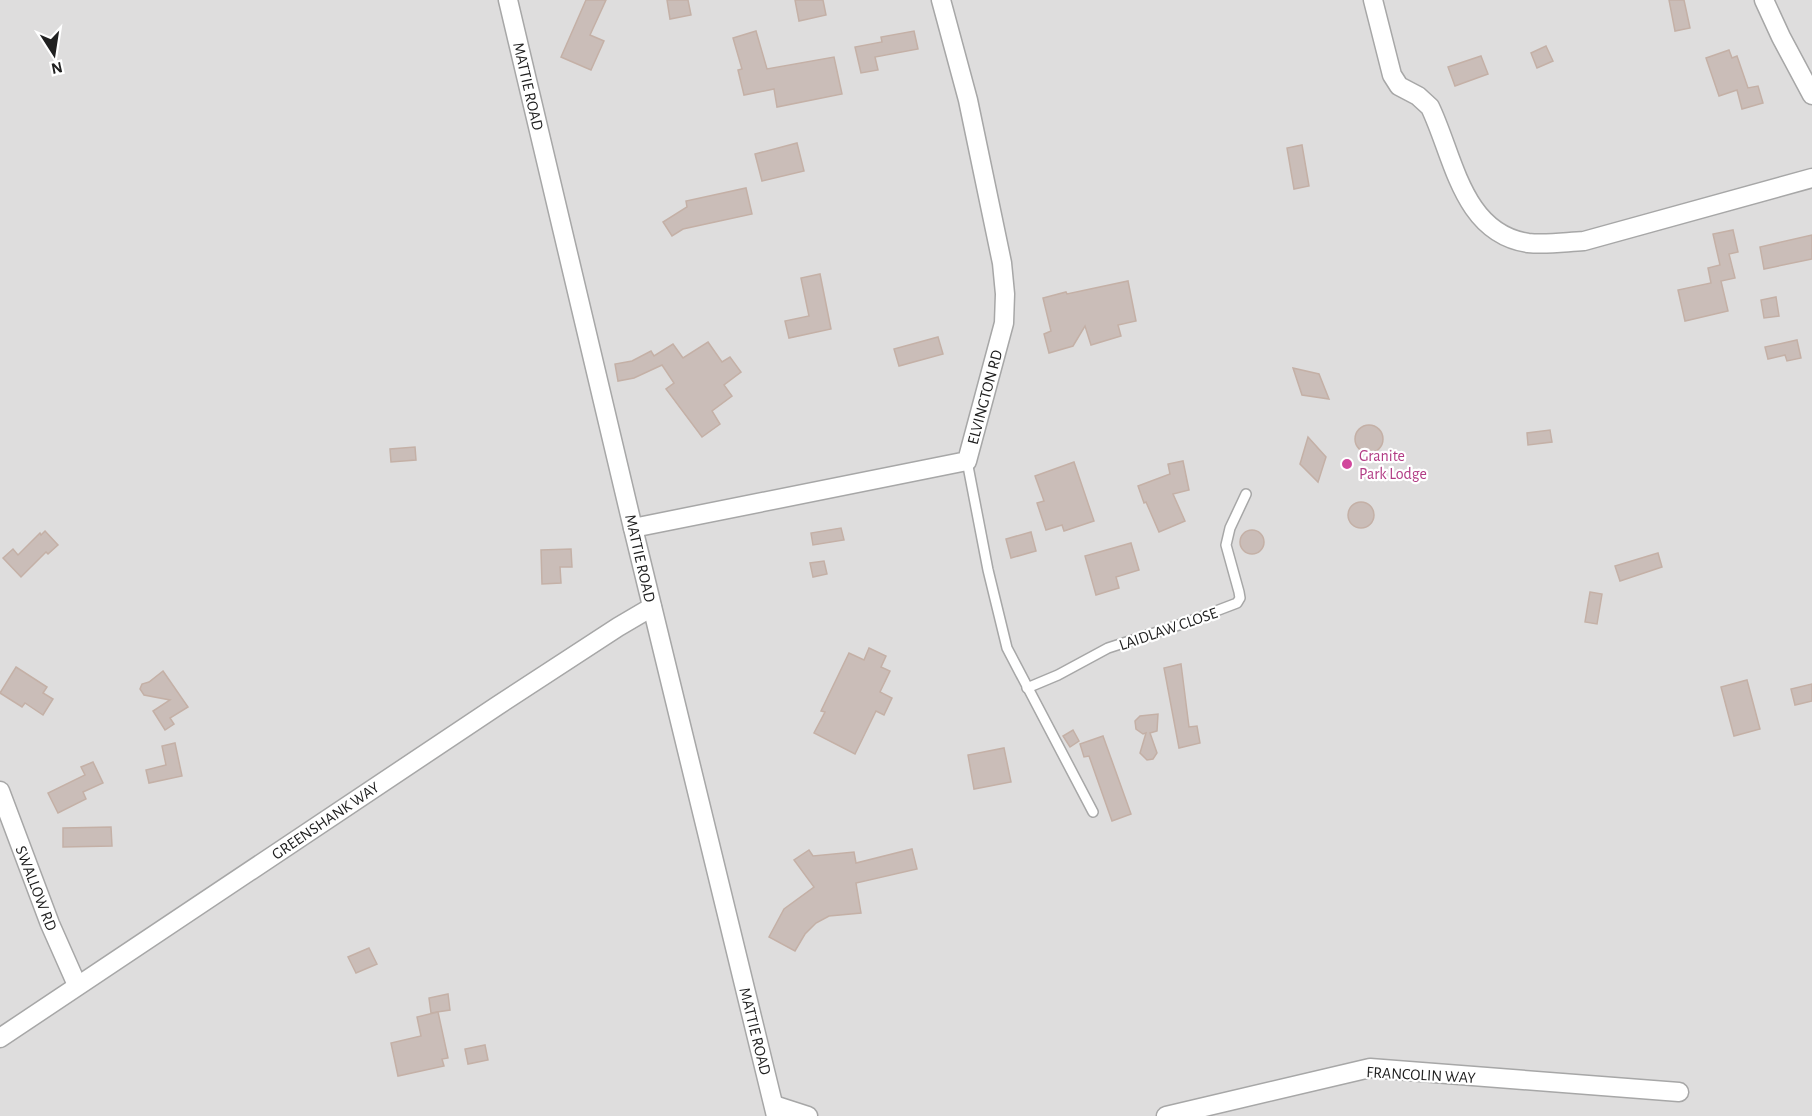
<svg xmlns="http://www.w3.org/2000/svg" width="1812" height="1116" font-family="'Alegreya Sans',sans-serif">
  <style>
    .residential { fill: #dedddd }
    .building { fill: #cabdb8; stroke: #c4b0a6; stroke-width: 1.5 }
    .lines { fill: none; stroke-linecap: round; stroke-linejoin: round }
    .service-casing { stroke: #a7a7a7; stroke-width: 12 }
    .minor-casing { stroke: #a7a7a7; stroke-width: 21 }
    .service { stroke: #fff; stroke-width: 9 }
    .minor { stroke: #fff; stroke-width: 18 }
    .hotel-dot { fill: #d1479c; stroke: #fff; stroke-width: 2 }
    .labels { text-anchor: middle; stroke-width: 4.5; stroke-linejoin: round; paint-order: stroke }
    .street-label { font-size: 16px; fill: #202020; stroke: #fff }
    .hotel-label { font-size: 16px; fill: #b23c85; stroke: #fff; text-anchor: start }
  </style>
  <rect width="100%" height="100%" fill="#f1ece5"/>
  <!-- residential -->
  <rect class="residential" x="0" y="0" width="1812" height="1116"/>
  <!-- building -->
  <g class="building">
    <path d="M586 0H606L590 35 604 41 591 70 561 57Z"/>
    <path d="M667 0H688L691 15 670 19Z"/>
    <path d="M795 0H823L826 15 799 21Z"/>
    <path d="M1669 0H1684L1690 28 1675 31Z"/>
    <path d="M756 31 767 69 834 57 842 94 777 107 774 89 744 95 738 70 742 69 733 38Z"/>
    <path d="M914 31 918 49 875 57 878 70 861 73 855 47 882 42 881 37Z"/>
    <path d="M1546 46 1553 61 1537 68 1531 53Z"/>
    <path d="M1729 50 1732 58 1737 56 1748 88 1758 86 1763 103 1742 109 1737 90 1719 96 1706 58Z"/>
    <path d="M1481 56 1488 74 1455 86 1448 67Z"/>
    <path d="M797 143 804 171 762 181 755 154Z"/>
    <path d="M1302 145 1309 186 1294 189 1287 148Z"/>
    <path d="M746 188 752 214 683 229 672 236 663 222 687 207 686 201Z"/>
    <path d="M1733 230 1738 252 1729 254 1735 278 1721 281 1728 311 1685 321 1678 290 1711 283 1708 268 1720 265 1713 234Z"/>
    <path d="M1812 235V259L1764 269 1760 247Z"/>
    <path d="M820 274 831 329 789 338 785 321 809 316 801 278Z"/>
    <path d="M1128 281 1136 321 1118 325 1121 336 1091 345 1085 326 1073 346 1049 353 1044 334 1051 331 1043 298 1066 292 1067 294Z"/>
    <path d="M1776 297 1779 316 1764 318 1761 300Z"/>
    <path d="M938 337 943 354 899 366 894 349Z"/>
    <path d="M1797 340 1801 358 1787 361 1785 355 1768 359 1765 347Z"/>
    <path d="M708 342 722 362 730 357 741 372 724 385 732 396 712 411 720 424 702 437 666 389 674 383 662 365 634 378 618 381 615 364 632 361 651 351 654 356 673 344 683 358Z"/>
    <path d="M1293 368 1319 374 1329 399 1302 395Z"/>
    <circle cx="1369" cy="439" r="14"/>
    <path d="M1550 430 1552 442 1528 445 1527 433Z"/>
    <path d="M1308 437 1326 457 1318 482 1300 464Z"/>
    <path d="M415 447 416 460 391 462 390 449Z"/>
    <path d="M1183 461 1189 490 1173 494 1185 521 1159 532 1146 502 1144 503 1138 486 1170 474 1168 464Z"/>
    <path d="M1074 462 1094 521 1064 531 1062 525 1046 530 1037 503 1044 501 1035 476Z"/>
    <circle cx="1361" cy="515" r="13"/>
    <path d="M841 528 844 540 813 545 811 533Z"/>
    <circle cx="1252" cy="542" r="12"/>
    <path d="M45 531 58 545 48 554 46 552 21 577 3 558 13 549 18 555 40 533 41 535Z"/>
    <path d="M1031 532 1036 551 1011 558 1006 539Z"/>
    <path d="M1131 543 1139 570 1116 577 1119 588 1096 595 1085 556Z"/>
    <path d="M571 549 572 567H560L561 583 542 584 541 550Z"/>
    <path d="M1658 553 1662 567 1620 581 1615 566Z"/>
    <path d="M824 561 827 574 813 577 810 563Z"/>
    <path d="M1590 592 1602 594 1597 624 1585 622Z"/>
    <path d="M869 648 886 656 881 667 890 671 880 692 892 698 884 715 876 711 855 754 814 733 825 712 821 711 849 653 864 660Z"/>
    <path d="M1181 664 1189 727 1197 726 1200 743 1179 748 1164 668Z"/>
    <path d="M16 667 47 687 43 693 53 699 43 715 25 703 22 707 0 693Z"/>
    <path d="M163 671 188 707 170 718 174 724 165 730 153 711 170 700 144 695 140 689 142 684 149 682Z"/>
    <path d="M1747 680 1760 729 1734 736 1721 687Z"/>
    <path d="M1812 684V701L1795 705 1791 689Z"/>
    <path d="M1158 714 1157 731 1150 733 1157 753 1153 759 1147 760 1140 753 1146 733 1143 734 1136 729 1135 721 1140 716Z"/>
    <path d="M1073 730 1079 741 1070 747 1063 736Z"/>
    <path d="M1103 736 1131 814 1112 821 1089 756 1084 757 1080 744Z"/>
    <path d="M175 743 182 776 149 783 146 770 166 765 162 746Z"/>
    <path d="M1004 748 1011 782 974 789 968 755Z"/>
    <path d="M93 762 103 783 83 792 86 799 58 813 48 793 85 775 81 767Z"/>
    <path d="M111 827 112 846 63 847V828Z"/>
    <path d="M912 849 917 869 856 883 861 913 829 916 816 923 805 934 795 951 769 937 784 909 814 887 794 860 809 850 813 856 854 852 856 863Z"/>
    <path d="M369 948 377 964 356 973 348 957Z"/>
    <path d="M448 994 450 1010 431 1013 429 998Z"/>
    <path d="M438 1012 448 1058 442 1059 444 1066 398 1076 391 1043 421 1036 417 1017Z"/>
    <path d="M485 1045 488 1060 468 1064 465 1049Z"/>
  </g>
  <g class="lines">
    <defs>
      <g id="service">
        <path d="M967 461 988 570 1007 648 1093 812"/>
        <path d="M1027 688 1058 675 1108 648 1182 624 1237 603 1240 598 1239 592 1226 545 1230 528 1246 494"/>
      </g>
      <g id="minor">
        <path d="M508 0 633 528 776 1116"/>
        <path d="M1373 0 1392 75 1399 86 1418 96 1430 107C1454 157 1462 233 1528 243 1547 245 1565 242 1584 241L1812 178"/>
        <path d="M1764 0 1781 37 1812 95"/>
        <path d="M633 528 967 461 1004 323 1005 294 1002 263 968 100 941 0"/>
        <path d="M0 791 50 924 77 985"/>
        <path d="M0 1038 497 706 618 627 652 607"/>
        <path d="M774 1105 808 1116"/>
        <path d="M1166 1116 1370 1068 1679 1092"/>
      </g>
    </defs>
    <!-- service casing -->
    <use href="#service" class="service-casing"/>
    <!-- minor casing -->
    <use href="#minor" class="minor-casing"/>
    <!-- service -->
    <use href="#service" class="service"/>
    <!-- minor -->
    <use href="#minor" class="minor"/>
  </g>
  <!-- markers -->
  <circle class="hotel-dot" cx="1347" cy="464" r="6"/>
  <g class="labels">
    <!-- street labels -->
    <g class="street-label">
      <text transform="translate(529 86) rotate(77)" y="6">MATTIE ROAD</text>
      <text transform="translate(984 397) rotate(-75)" y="6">ELVINGTON RD</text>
      <text transform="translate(641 558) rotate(77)" y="6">MATTIE ROAD</text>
      <text transform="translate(1168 628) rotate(-19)" y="6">LAIDLAW CLOSE</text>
      <text transform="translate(325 820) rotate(-34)" y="6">GREENSHANK WAY</text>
      <text transform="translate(37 888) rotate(69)" y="6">SWALLOW RD</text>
      <text transform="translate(756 1031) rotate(76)" y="6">MATTIE ROAD</text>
      <text transform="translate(1421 1074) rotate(3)" y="6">FRANCOLIN WAY</text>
    </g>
    <!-- hotel labels -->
    <g class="hotel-label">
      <text x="1359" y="461">Granite<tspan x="1359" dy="18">Park Lodge</tspan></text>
    </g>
  </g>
  <!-- north arrow -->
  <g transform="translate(54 54) rotate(168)" stroke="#ffffff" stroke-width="4.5" paint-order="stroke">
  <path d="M0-4.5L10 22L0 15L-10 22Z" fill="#202020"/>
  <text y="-9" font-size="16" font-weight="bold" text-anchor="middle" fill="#202020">N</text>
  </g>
</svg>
